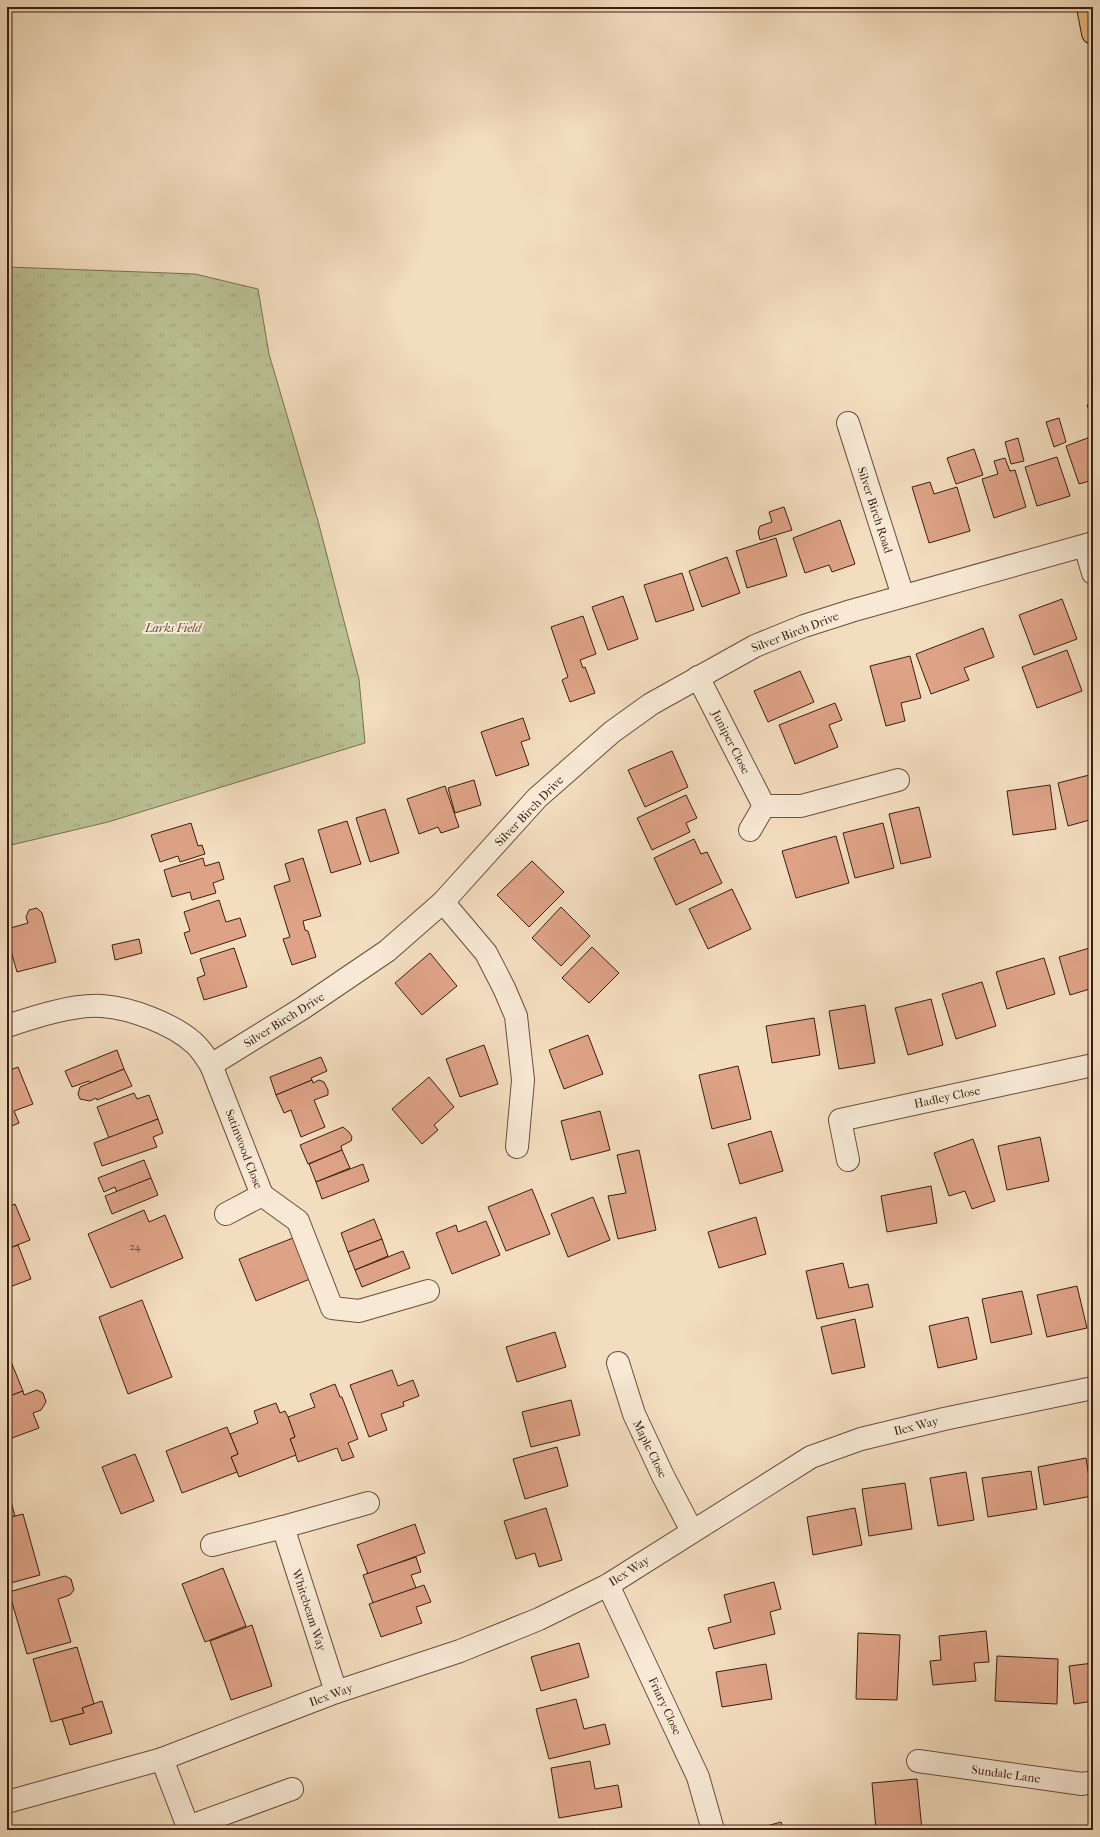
<svg xmlns="http://www.w3.org/2000/svg" width="1100" height="1837" font-family="'IM FELL French Canon',serif">
  <style>
    .park { fill: url(#park-tufts); stroke: #7a6f52 }
    .building { fill: #dea387; stroke: #3b1d10 }
    .lines { fill: none; stroke-linecap: round; stroke-linejoin: round }
    .minor-casing { stroke: #694d3c; stroke-width: 24 }
    .major-casing { stroke: #3b1d10; stroke-width: 24 }
    .minor { stroke: #f7e9d5; stroke-width: 22 }
    .major { stroke: #eabe80; stroke-width: 22 }
    .labels { text-anchor: middle; stroke-width: 4; stroke-linejoin: round; paint-order: stroke }
    .number-label { font-size: 10px; fill: #643e2e }
    .street-label { font-size: 12px; fill: #3b1d10; stroke: #f7e9d5 }
    .park-label { font-size: 12px; font-style: italic; fill: #614e37; stroke: #f7e9d5 }
  </style>
  <defs>
    <pattern id="park-tufts" width="24" height="20" patternUnits="userSpaceOnUse"><rect width="24" height="20" fill="#bac193"/><path d="M3 7l-1-3M5 7V3M7 7l1-3M15 17l-1-3M17 17v-4M19 17l1-3" fill="none" stroke="#a1a57e"/></pattern>
  </defs>
  <rect width="100%" height="100%" fill="#f3ddbf"/>
  <filter id="stains"><feTurbulence type="fractalNoise" baseFrequency=".005" numOctaves="4"/><feColorMatrix values="0 0 0 0 .2 0 0 0 0 .09 0 0 0 0 .02 0 0 0 .5 -.17"/></filter>
  <radialGradient id="worn" r=".72"><stop offset=".6" stop-color="#630" stop-opacity="0"/><stop offset="1" stop-color="#630" stop-opacity=".3"/></radialGradient>
  <!-- park -->
  <path class="park" d="M7 267 195 274 258 289 269 354 318 521 359 679 365 743 108 822 7 846Z"/>
  <!-- building -->
  <g class="building">
    <path d="M1093 403V421L1087 405Z"/>
    <path d="M1059 418 1066 442 1054 447 1046 422Z"/>
    <path d="M1093 436V480L1079 484 1066 446Z"/>
    <path d="M1018 438 1024 461 1011 464 1005 442Z"/>
    <path d="M974 449 983 475 956 484 947 458Z"/>
    <path d="M1057 457 1070 496 1037 506 1025 467Z"/>
    <path d="M1005 458 1010 471 1015 470 1026 507 994 518 982 479 998 474 994 461Z"/>
    <path d="M930 482 934 494 957 487 970 531 929 543 912 487Z"/>
    <path d="M784 507 792 530 760 540 758 532 760 526 772 522 769 512Z"/>
    <path d="M840 520 855 564 832 572 829 565 805 573 793 538Z"/>
    <path d="M776 538 787 576 747 588 736 551Z"/>
    <path d="M727 557 740 593 702 607 689 571Z"/>
    <path d="M682 573 694 610 656 622 644 585Z"/>
    <path d="M623 596 638 639 608 650 592 607Z"/>
    <path d="M1062 599 1077 639 1034 655 1019 615Z"/>
    <path d="M583 616 596 654 580 660 583 668 585 667 595 693 570 702 562 680 568 677 551 627Z"/>
    <path d="M983 628 994 657 964 668 969 680 931 694 916 654Z"/>
    <path d="M1067 650 1082 691 1037 708 1022 667Z"/>
    <path d="M910 656 921 698 901 703 905 721 886 726 870 666Z"/>
    <path d="M800 671 814 702 768 722 754 691Z"/>
    <path d="M835 703 842 720 829 725 838 747 795 764 779 725Z"/>
    <path d="M523 718 530 739 521 742 529 765 496 776 481 732Z"/>
    <path d="M672 751 688 787 645 807 628 770Z"/>
    <path d="M1093 774V819L1068 826 1058 783Z"/>
    <path d="M474 780 481 805 455 813 448 788Z"/>
    <path d="M1050 785 1056 829 1013 835 1007 791Z"/>
    <path d="M445 786 459 827 441 833 438 827 419 834 407 799Z"/>
    <path d="M686 795 697 818 686 823 690 832 652 850 637 818Z"/>
    <path d="M919 807 931 857 901 864 889 814Z"/>
    <path d="M385 809 399 853 370 862 356 818Z"/>
    <path d="M347 821 361 864 331 873 318 830Z"/>
    <path d="M191 823 198 846 202 845 205 854 180 862 178 856 160 862 151 835Z"/>
    <path d="M883 823 894 868 855 878 843 833Z"/>
    <path d="M836 836 849 883 796 898 782 851Z"/>
    <path d="M694 839 701 854 707 852 722 883 676 905 654 858Z"/>
    <path d="M203 858 205 866 219 862 224 879 213 883 216 893 192 900 190 892 172 897 164 870Z"/>
    <path d="M303 858 321 916 303 921 305 930 308 931 316 957 292 965 283 939 290 937 274 886 290 881 285 864Z"/>
    <path d="M532 861 564 892 529 927 497 895Z"/>
    <path d="M732 889 751 929 708 949 689 909Z"/>
    <path d="M219 900 226 922 240 918 246 936 191 954 184 933 190 931 184 912Z"/>
    <path d="M561 907 590 936 561 966 532 938Z"/>
    <path d="M37 908 42 913 56 962 17 972 7 937V929L28 923 26 917 29 910Z"/>
    <path d="M139 939 142 953 115 960 112 945Z"/>
    <path d="M592 947 619 973 589 1003 562 978Z"/>
    <path d="M1093 947V988L1070 995 1059 957Z"/>
    <path d="M234 948 247 987 204 1000 197 978 205 975 200 959Z"/>
    <path d="M430 953 457 986 422 1015 395 983Z"/>
    <path d="M1044 958 1055 994 1007 1009 996 972Z"/>
    <path d="M982 982 996 1026 956 1039 942 994Z"/>
    <path d="M931 999 943 1045 908 1055 895 1008Z"/>
    <path d="M865 1005 875 1063 839 1069 829 1011Z"/>
    <path d="M814 1018 820 1055 772 1063 766 1026Z"/>
    <path d="M588 1035 603 1074 564 1089 549 1050Z"/>
    <path d="M484 1045 498 1084 460 1097 446 1059Z"/>
    <path d="M117 1050 124 1069 90 1083 89 1081 72 1087 65 1071Z"/>
    <path d="M321 1057 327 1071 311 1078 312 1080 276 1095 270 1077Z"/>
    <path d="M738 1066 751 1119 712 1129 699 1075Z"/>
    <path d="M18 1067 33 1104 14 1111 19 1123 7 1128V1071Z"/>
    <path d="M124 1069 132 1086 97 1100 96 1098 90 1101 80 1099 78 1094 80 1087Z"/>
    <path d="M429 1077 454 1107 434 1125 438 1130 422 1144 392 1109Z"/>
    <path d="M312 1080 313 1083 319 1080 324 1082 328 1090V1095L314 1100 325 1127 301 1137 291 1110 284 1113 276 1095Z"/>
    <path d="M134 1093 137 1099 149 1095 158 1119 109 1138 97 1107Z"/>
    <path d="M600 1111 610 1150 571 1160 561 1121Z"/>
    <path d="M158 1119 163 1133 153 1137 157 1147 102 1166 94 1143Z"/>
    <path d="M343 1127 349 1132 352 1137 351 1141 341 1146 342 1150 308 1164 300 1145Z"/>
    <path d="M771 1131 783 1171 740 1184 728 1144Z"/>
    <path d="M1040 1137 1049 1181 1007 1190 998 1146Z"/>
    <path d="M973 1139 995 1201 972 1209 965 1191 949 1196 934 1153Z"/>
    <path d="M342 1150 350 1168 316 1182 309 1164Z"/>
    <path d="M639 1150 656 1230 618 1239 608 1196 626 1193 617 1155Z"/>
    <path d="M144 1160 151 1178 117 1192 115 1187 104 1192 98 1178Z"/>
    <path d="M363 1164 369 1181 322 1199 316 1182Z"/>
    <path d="M151 1178 158 1195 112 1214 105 1196Z"/>
    <path d="M931 1186 937 1223 887 1232 881 1196Z"/>
    <path d="M532 1189 550 1234 506 1251 488 1207Z"/>
    <path d="M593 1197 610 1240 568 1257 551 1214Z"/>
    <path d="M15 1204 30 1240 7 1249V1207Z"/>
    <path d="M144 1210 149 1222 165 1215 183 1258 111 1288 88 1234Z"/>
    <path d="M756 1217 766 1254 719 1268 708 1232Z"/>
    <path d="M374 1219 382 1239 348 1252 341 1233Z"/>
    <path d="M486 1221 500 1255 452 1274 436 1233 456 1225 458 1232Z"/>
    <path d="M293 1238 310 1279 256 1301 239 1259Z"/>
    <path d="M382 1239 388 1256 355 1270 348 1252Z"/>
    <path d="M18 1245 31 1279 7 1288V1249Z"/>
    <path d="M403 1251 410 1268 362 1287 355 1270Z"/>
    <path d="M843 1263 849 1288 868 1284 873 1307 817 1319 806 1271Z"/>
    <path d="M1077 1286 1087 1328 1047 1337 1037 1295Z"/>
    <path d="M1022 1291 1032 1334 991 1343 982 1299Z"/>
    <path d="M142 1300 172 1377 128 1394 99 1317Z"/>
    <path d="M968 1317 977 1359 938 1368 929 1326Z"/>
    <path d="M855 1319 865 1367 832 1374 821 1327Z"/>
    <path d="M555 1332 566 1367 517 1382 506 1347Z"/>
    <path d="M7 1352 23 1391 7 1397Z"/>
    <path d="M392 1370 398 1386 413 1380 419 1396 403 1402 404 1406 381 1414 387 1430 369 1437 350 1385Z"/>
    <path d="M335 1384 340 1397H342L358 1439 348 1443 354 1457 342 1461 337 1448 298 1462 290 1439 295 1437 288 1417 315 1407 310 1394Z"/>
    <path d="M37 1390 43 1393 46 1402 41 1410 33 1413 39 1428 12 1438 7 1426V1397L23 1391 24 1395Z"/>
    <path d="M571 1400 580 1435 531 1447 522 1412Z"/>
    <path d="M276 1403 280 1413 285 1411 288 1417 295 1437 290 1439 296 1455 239 1477 231 1457 238 1454 230 1434 258 1423 254 1411Z"/>
    <path d="M227 1427 238 1454 231 1457 237 1472 182 1493 166 1451Z"/>
    <path d="M557 1447 568 1486 525 1499 513 1459Z"/>
    <path d="M135 1454 154 1501 121 1514 102 1467Z"/>
    <path d="M1086 1458 1092 1496 1044 1505 1038 1467Z"/>
    <path d="M1031 1471 1037 1509 988 1517 982 1478Z"/>
    <path d="M966 1472 974 1520 938 1526 930 1478Z"/>
    <path d="M905 1483 912 1529 869 1536 862 1489Z"/>
    <path d="M7 1487 15 1516 7 1518Z"/>
    <path d="M546 1508 562 1560 539 1567 535 1553 516 1559 504 1521Z"/>
    <path d="M855 1508 862 1545 813 1555 807 1517Z"/>
    <path d="M23 1514 40 1575 7 1584V1518Z"/>
    <path d="M415 1524 425 1553 368 1574 357 1545Z"/>
    <path d="M416 1557 421 1572 411 1575 416 1588 373 1603 363 1575Z"/>
    <path d="M223 1568 246 1626 205 1642 182 1584Z"/>
    <path d="M65 1576 71 1579 74 1590 70 1595 58 1599 71 1642 27 1654 9 1592Z"/>
    <path d="M774 1582 781 1609 770 1612 775 1634 714 1649 708 1628 731 1622 724 1595Z"/>
    <path d="M424 1585 431 1602 416 1607 422 1623 381 1637 369 1604Z"/>
    <path d="M252 1625 272 1686 231 1700 210 1641Z"/>
    <path d="M986 1631 989 1662 974 1663 976 1681 933 1685 930 1661 941 1660 939 1636Z"/>
    <path d="M858 1633 900 1635 897 1700 856 1699Z"/>
    <path d="M579 1643 589 1677 541 1691 531 1657Z"/>
    <path d="M77 1647 94 1704 82 1708 84 1713 51 1722 33 1659Z"/>
    <path d="M997 1656 1058 1659 1057 1704 995 1701Z"/>
    <path d="M1093 1663V1701L1074 1704 1069 1666Z"/>
    <path d="M766 1664 772 1699 722 1707 716 1672Z"/>
    <path d="M576 1699 584 1729 605 1724 610 1744 549 1759 536 1709Z"/>
    <path d="M102 1701 112 1733 70 1745 62 1719 84 1713 82 1708Z"/>
    <path d="M590 1761 595 1789 618 1785 622 1807 559 1818 551 1768Z"/>
    <path d="M917 1779 922 1830H876L872 1783Z"/>
    <path d="M781 1822 784 1830H756V1829Z"/>
    <path d="M600 1825 602 1830H585Z"/>
  </g>
  <g class="lines">
    <defs>
      <g id="minor">
        <path d="M848 423 903 596"/>
        <path d="M1085 546 1093 573"/>
        <path d="M698 677 764 806"/>
        <path d="M750 830 764 806H801L898 780"/>
        <path d="M443 902 486 953 504 988 516 1016 523 1080 517 1147"/>
        <path d="M7 1026C34 1017 74 1004 102 1006 131 1008 173 1024 194 1043 201 1049 206 1058 211 1065L303 1008 387 951 443 902 537 798 612 732 651 704 755 646 804 626 851 611 1093 543"/>
        <path d="M211 1065 262 1195 226 1214"/>
        <path d="M848 1160 840 1120 1093 1065"/>
        <path d="M262 1195 298 1221 332 1308 359 1311 428 1291"/>
        <path d="M618 1363 634 1414 663 1476 692 1531"/>
        <path d="M283 1527 368 1503"/>
        <path d="M212 1545 283 1527 336 1692"/>
        <path d="M608 1585 698 1777 713 1830"/>
        <path d="M162 1759 188 1827 292 1789"/>
        <path d="M918 1761 1082 1784 1093 1782"/>
        <path d="M7 1802 162 1759 336 1692 460 1651 539 1619 608 1585 811 1457 861 1439 944 1419 1093 1388"/>
      </g>
      <path id="major" d="M1088 7 1093 33"/>
    </defs>
    <!-- minor casing -->
    <use href="#minor" class="minor-casing"/>
    <!-- major casing -->
    <use href="#major" class="major-casing"/>
    <!-- minor -->
    <use href="#minor" class="minor"/>
    <!-- major -->
    <use href="#major" class="major"/>
  </g>
  <g class="labels">
    <!-- number labels -->
    <g class="number-label">
      <text x="135" y="1250">24</text>
    </g>
    <!-- street labels -->
    <g class="street-label">
      <text transform="translate(875 510) rotate(72)" y="4">Silver Birch Road</text>
      <text transform="translate(795 632) rotate(-21)" y="4">Silver Birch Drive</text>
      <text transform="translate(731 742) rotate(63)" y="4">Juniper Close</text>
      <text transform="translate(529 811) rotate(-46)" y="4">Silver Birch Drive</text>
      <text transform="translate(284 1020) rotate(-32)" y="4">Silver Birch Drive</text>
      <text transform="translate(947 1097) rotate(-12)" y="4">Hadley Close</text>
      <text transform="translate(244 1149) rotate(69)" y="4">Satinwood Close</text>
      <text transform="translate(916 1426) rotate(-14)" y="4">Ilex Way</text>
      <text transform="translate(650 1449) rotate(64)" y="4">Maple Close</text>
      <text transform="translate(629 1571) rotate(-32)" y="4">Ilex Way</text>
      <text transform="translate(309 1610) rotate(72)" y="4">Whitebeam Way</text>
      <text transform="translate(331 1695) rotate(-20)" y="4">Ilex Way</text>
      <text transform="translate(665 1706) rotate(65)" y="4">Friary Close</text>
      <text transform="translate(1006 1774) rotate(8)" y="4">Sundale Lane</text>
    </g>
    <!-- park labels -->
    <g class="park-label">
      <text x="173" y="632">Larks Field</text>
    </g>
  </g>
  <!-- margin -->
  <rect width="1100" height="1837" fill="none" stroke="#f3ddbf" stroke-width="24"/>
  <rect x="8" y="8" width="1084" height="1821" fill="none" stroke="#3b1d10" stroke-width="2"/>
  <rect x="12" y="12" width="1076" height="1813" fill="none" stroke="#3b1d10"/>
  <rect width="100%" height="100%" filter="url(#stains)"/>
  <rect width="100%" height="100%" fill="url(#worn)"/>
</svg>
